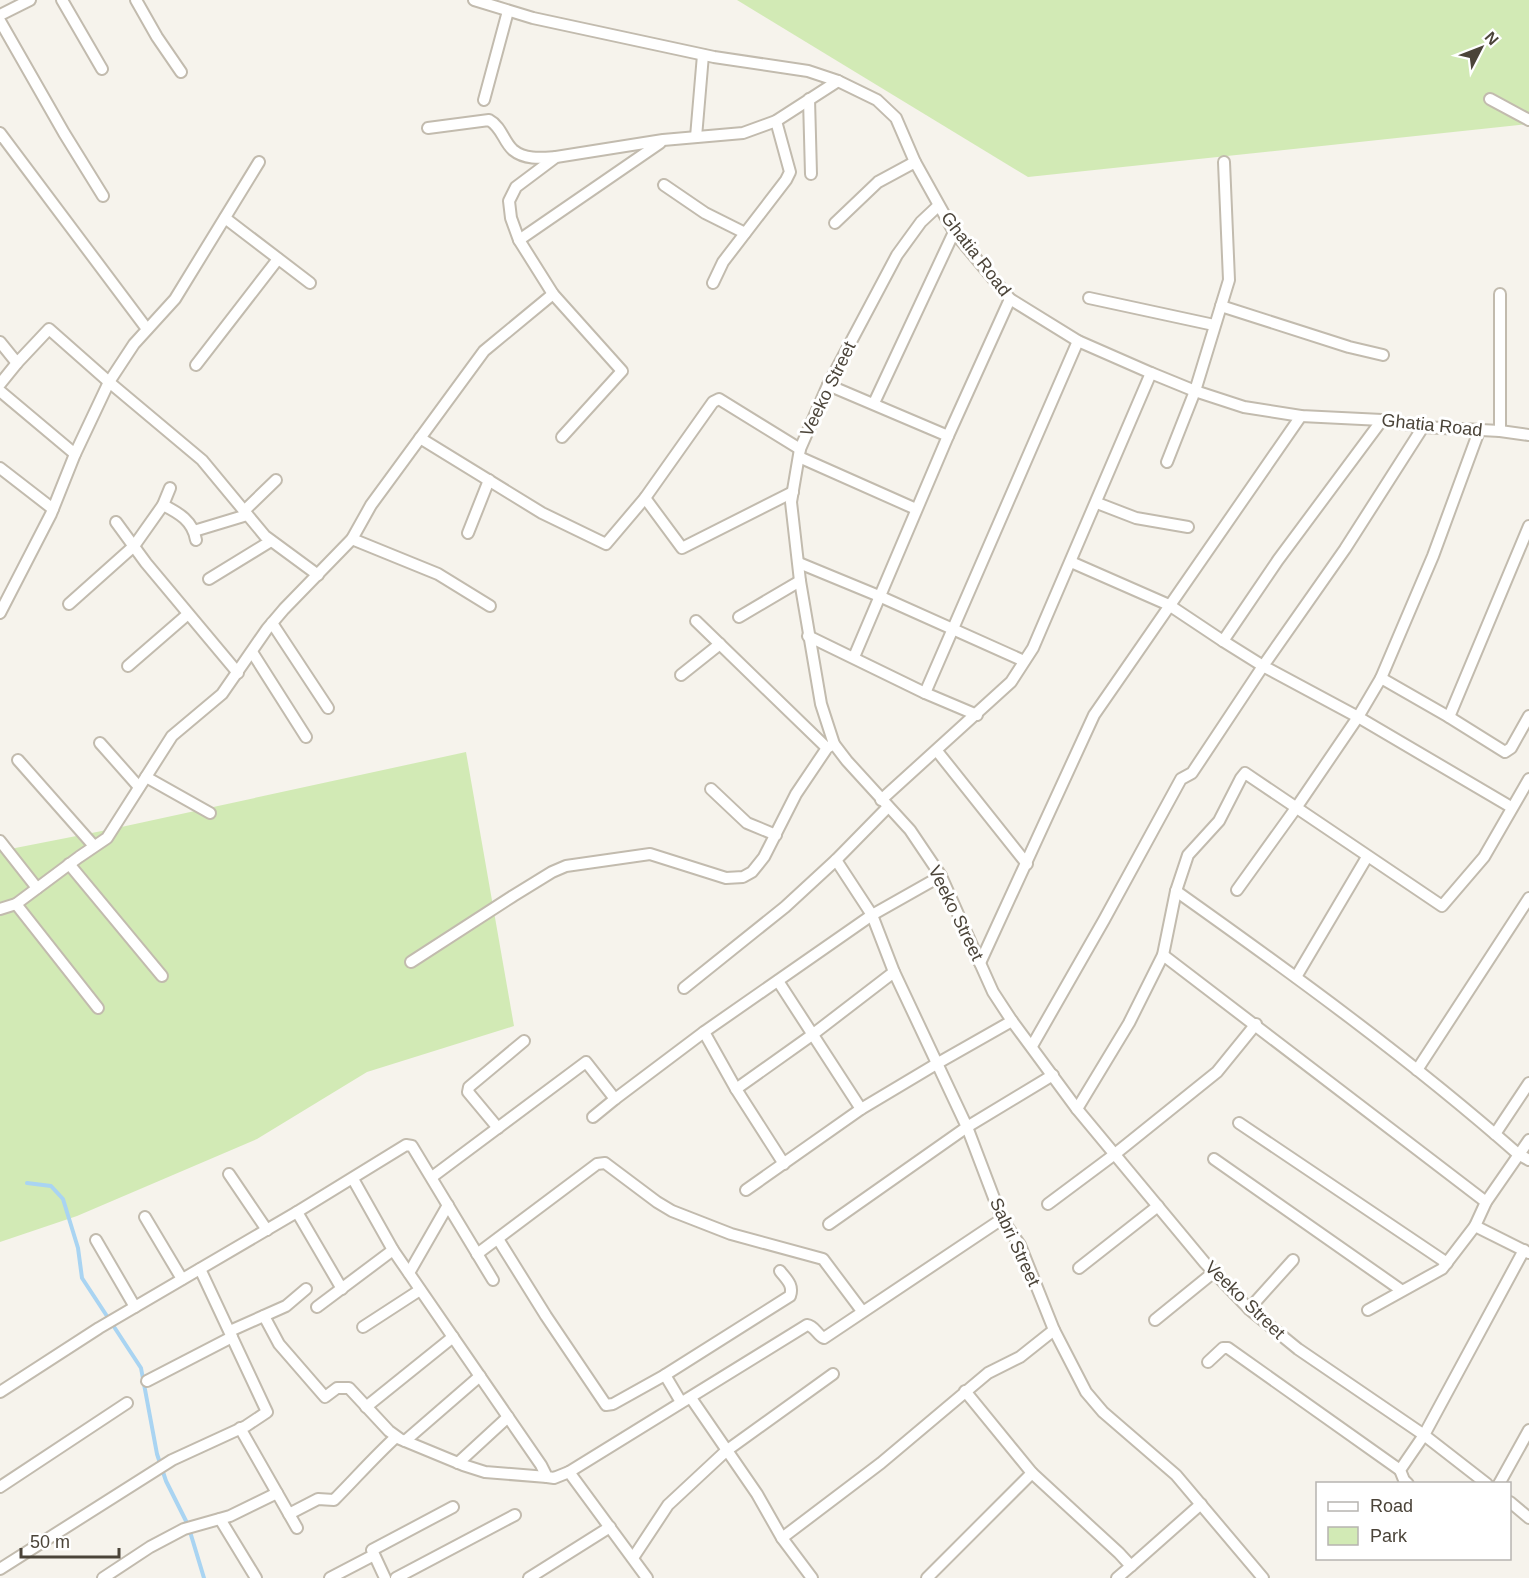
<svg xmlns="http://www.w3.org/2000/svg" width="1529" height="1578" font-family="Helvetica,sans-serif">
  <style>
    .green { fill: #d2eab5 }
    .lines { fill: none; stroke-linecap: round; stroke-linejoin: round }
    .stream { stroke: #a9d4f2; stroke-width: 4 }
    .minor-casing { stroke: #c2bbae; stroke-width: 14 }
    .minor { stroke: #fff; stroke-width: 10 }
    .labels { text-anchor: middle; stroke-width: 6; stroke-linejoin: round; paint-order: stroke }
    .street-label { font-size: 18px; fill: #4b4439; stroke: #fff }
  </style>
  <rect width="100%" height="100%" fill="#f6f3ec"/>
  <!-- green -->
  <g class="green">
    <path d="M737 0H1529V124L1028 177Z"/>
    <path d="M466 752 514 1026 367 1072 257 1139 77 1216 0 1242V851L112 829Z"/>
  </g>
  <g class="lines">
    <!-- stream -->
    <path class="stream" d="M27 1183 51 1186 63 1199 78 1248 82 1278 141 1368 157 1454 166 1481 188 1525 204 1578"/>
    <defs>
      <g id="minor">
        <path d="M62 0 102 69"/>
        <path d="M136 0 157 37 181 72"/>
        <path d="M474 0 533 18 714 57 808 71 838 81 877 100 896 118 915 162 954 232 1010 299 1078 341 1151 373 1195 391 1244 407 1301 416 1382 420 1423 427 1500 431 1529 435"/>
        <path d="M0 15 30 0"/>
        <path d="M0 21 64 133 103 196"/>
        <path d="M809 99 811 174"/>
        <path d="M1490 99 1529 120"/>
        <path d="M484 100 508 11"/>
        <path d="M428 128 489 120C502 127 503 141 513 150 525 160 542 158 556 157"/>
        <path d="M0 133 147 329"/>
        <path d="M696 137 703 55"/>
        <path d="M664 185 705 213 745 233"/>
        <path d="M938 206 921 222 897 255 828 385 800 449 791 502 800 581 821 704 834 744 847 761 910 830 941 876 993 992 1012 1021 1077 1109 1205 1263 1249 1309 1298 1349 1424 1435 1487 1484"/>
        <path d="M225 218 310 283"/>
        <path d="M835 223 878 182 915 162"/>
        <path d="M519 240 660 143"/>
        <path d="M713 283 723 262 786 180 790 172 776 121"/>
        <path d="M1500 294V431"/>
        <path d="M1089 298 1214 325"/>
        <path d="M1221 306 1349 347 1383 355"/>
        <path d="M0 342 17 363 49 329 109 382 134 344 175 299 259 162"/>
        <path d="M196 365 278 259"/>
        <path d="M0 384 17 363"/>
        <path d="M828 385 948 436"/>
        <path d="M0 391 75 454"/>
        <path d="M874 403 954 232"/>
        <path d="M1382 420 1278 560 1223 641 1263 666 1358 717 1511 807"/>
        <path d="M562 437 622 371 553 294 519 240 511 218 509 201 516 187 556 157 663 140 743 133 776 121 838 81"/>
        <path d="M420 438 542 513 606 544 645 498 713 402 719 399 800 449"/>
        <path d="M799 457 916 509"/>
        <path d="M1167 462 1195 391 1229 280 1224 162"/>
        <path d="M0 468 53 509"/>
        <path d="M645 498 682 548 793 492"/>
        <path d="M1097 503 1136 518 1188 527"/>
        <path d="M163 505C179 513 193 521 196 540"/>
        <path d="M244 511 276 480"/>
        <path d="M116 522 146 563 238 673"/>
        <path d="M194 531 247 515"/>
        <path d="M468 533 489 480"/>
        <path d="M352 539 438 574 490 606"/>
        <path d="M1071 562 1169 605 1223 641"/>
        <path d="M799 563 879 596 1024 661"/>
        <path d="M209 579 271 541"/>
        <path d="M69 604 134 546 163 505 170 488"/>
        <path d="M0 613 51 514 75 454 109 382 202 460 265 536 318 575"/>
        <path d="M739 617 800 581"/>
        <path d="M696 621 827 748"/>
        <path d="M272 623 328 708"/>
        <path d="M808 636 925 693 977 715"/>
        <path d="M252 652 306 737"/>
        <path d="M854 657 948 436 1010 299"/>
        <path d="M128 666 188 614"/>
        <path d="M681 675 720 644"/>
        <path d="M1381 678 1449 717 1529 526"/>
        <path d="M925 693 1078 341"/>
        <path d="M1449 717 1505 752 1511 748 1529 716"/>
        <path d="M100 743 139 787"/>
        <path d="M937 751 1027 864"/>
        <path d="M18 760 94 846"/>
        <path d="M146 777 210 813"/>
        <path d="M711 789 747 823 776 835"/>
        <path d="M881 800 1011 682 1033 648 1151 373"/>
        <path d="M0 841 37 888"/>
        <path d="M836 860 872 915 894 972 967 1127 1002 1219 1020 1245 1054 1330 1086 1392 1103 1412 1176 1475 1263 1578"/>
        <path d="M69 864 162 976"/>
        <path d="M1237 890 1296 808 1358 717 1381 678 1433 556 1479 431"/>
        <path d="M1176 891C1293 974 1410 1059 1518 1154L1529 1160"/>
        <path d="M16 904 98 1008"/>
        <path d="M0 909 16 904 79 857 107 838 172 736 222 694 267 629 284 609 352 539 371 505 484 351 553 294"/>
        <path d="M1163 955 1486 1202"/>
        <path d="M411 962 513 896 552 872 566 866 650 854 726 878 743 877 752 872 764 857 796 794 827 748 834 744"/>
        <path d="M980 963 1094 715 1301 416"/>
        <path d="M1296 977 1367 857"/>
        <path d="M778 981 861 1109"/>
        <path d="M684 988 785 907 836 860 888 807"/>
        <path d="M704 1032 736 1089 784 1164"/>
        <path d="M1032 1046 1104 920 1181 779 1192 773 1263 666 1345 549 1423 427"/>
        <path d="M1417 1070 1529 898"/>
        <path d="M736 1089 812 1035 894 972"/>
        <path d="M1077 1109 1129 1023 1163 955 1176 891 1188 855 1219 821 1241 778 1245 773 1442 906 1484 857 1529 779"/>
        <path d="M593 1117 615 1099"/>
        <path d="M1239 1123 1447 1263"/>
        <path d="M498 1128 468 1092 469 1087 524 1041"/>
        <path d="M1495 1134 1529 1083"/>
        <path d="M1214 1159 1401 1290"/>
        <path d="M229 1174 267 1230"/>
        <path d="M432 1177 586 1062 615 1099 704 1032 872 915 941 876"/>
        <path d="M353 1179 393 1250 541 1465 547 1477 554 1478 569 1472 807 1325C815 1326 817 1335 824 1338L1002 1219"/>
        <path d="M746 1190 861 1109 938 1063 1012 1021"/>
        <path d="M1048 1204 1115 1154 1217 1072 1256 1024"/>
        <path d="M297 1212 342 1289"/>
        <path d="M145 1217 182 1279"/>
        <path d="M829 1224 967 1127 1053 1075"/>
        <path d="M1475 1226 1529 1253"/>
        <path d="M498 1239 546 1316 606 1405 613 1404 665 1375 790 1296C794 1285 786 1279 780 1271"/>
        <path d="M96 1240 135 1307"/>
        <path d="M477 1254 597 1164 605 1163 657 1202 672 1211 731 1234 823 1259 862 1311"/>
        <path d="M1079 1268 1158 1206"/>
        <path d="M409 1273 448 1205"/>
        <path d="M317 1307 393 1250"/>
        <path d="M1249 1309 1293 1260"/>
        <path d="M1368 1310 1442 1269 1475 1226 1486 1202 1529 1140"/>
        <path d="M264 1316 279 1344 325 1397 337 1388H349L389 1431 400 1439 463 1465 485 1472 547 1477"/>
        <path d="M1155 1320 1214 1272"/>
        <path d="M363 1327 420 1290"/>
        <path d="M230 1331 286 1306 306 1289"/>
        <path d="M1208 1362 1223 1348H1228L1400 1470"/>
        <path d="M665 1375 681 1402"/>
        <path d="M147 1381 232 1337"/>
        <path d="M0 1392 99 1328 297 1212 406 1145 412 1146 493 1280"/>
        <path d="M691 1398 757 1494 782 1538 812 1578"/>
        <path d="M366 1407 453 1337"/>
        <path d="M240 1428 297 1528"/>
        <path d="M405 1441 480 1376"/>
        <path d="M458 1463 508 1417"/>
        <path d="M569 1472 647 1578"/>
        <path d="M1032 1473 1119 1553 1131 1566 1201 1504"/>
        <path d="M1408 1484 1404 1480 1400 1470 1424 1435 1524 1250"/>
        <path d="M1499 1484 1529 1430"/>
        <path d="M0 1487 127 1403"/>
        <path d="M1510 1502 1529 1518"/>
        <path d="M289 1514 318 1499 334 1500C355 1479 374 1457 396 1437"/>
        <path d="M220 1519 256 1578"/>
        <path d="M782 1538 881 1463 988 1373 1020 1357 1054 1330"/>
        <path d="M633 1558 668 1505 726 1451 833 1374"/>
        <path d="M0 1569 172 1460 246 1426 267 1412 200 1269"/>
        <path d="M103 1578 150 1547 184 1529 230 1516 277 1493"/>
        <path d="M330 1578 374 1555"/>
        <path d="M385 1578 372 1550 453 1507"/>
        <path d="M396 1578 515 1515"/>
        <path d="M529 1578 610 1527"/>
        <path d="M927 1578 1032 1473 965 1391"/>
        <path d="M1117 1578 1131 1566"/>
      </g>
    </defs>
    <!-- minor casing -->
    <use href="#minor" class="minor-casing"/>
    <!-- minor -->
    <use href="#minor" class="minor"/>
  </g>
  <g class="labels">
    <!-- street labels -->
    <g class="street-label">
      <text transform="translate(976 254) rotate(52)" y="6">Ghatia Road</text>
      <text transform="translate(828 389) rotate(-64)" y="6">Veeko Street</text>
      <text transform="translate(1432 425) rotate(6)" y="6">Ghatia Road</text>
      <text transform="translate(956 913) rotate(64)" y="6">Veeko Street</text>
      <text transform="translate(1015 1242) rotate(65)" y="6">Sabri Street</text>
      <text transform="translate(1245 1300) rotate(44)" y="6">Veeko Street</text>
    </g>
  </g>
  <!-- legend -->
  <rect x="1316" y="1482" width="195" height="78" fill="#ffffff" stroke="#b7b4b0" stroke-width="1.5"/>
  <rect x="1328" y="1502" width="30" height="9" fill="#ffffff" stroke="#b7b4b0" stroke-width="1.5"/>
  <text x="1370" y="1512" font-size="18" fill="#4b4439">Road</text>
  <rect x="1328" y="1527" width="30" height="18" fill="#d2eab5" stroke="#b7b4b0" stroke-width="1.5"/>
  <text x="1370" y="1542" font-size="18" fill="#4b4439">Park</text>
  <!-- north arrow -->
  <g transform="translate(1481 48) rotate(48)" stroke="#ffffff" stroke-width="4.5" paint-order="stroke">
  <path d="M0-4.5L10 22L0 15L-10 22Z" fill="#4b4439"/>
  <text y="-9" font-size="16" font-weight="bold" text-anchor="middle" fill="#4b4439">N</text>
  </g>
  <!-- scale -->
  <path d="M21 1548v9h98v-9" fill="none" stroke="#4b4439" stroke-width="3"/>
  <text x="30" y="1548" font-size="18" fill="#4b4439" stroke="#ffffff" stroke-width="4.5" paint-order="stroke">50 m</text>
</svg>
